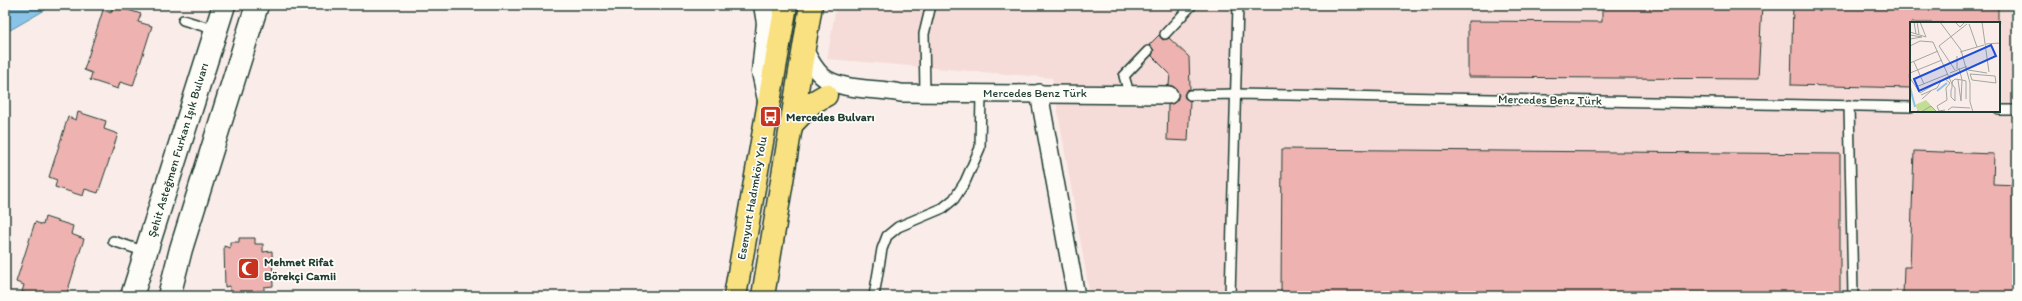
<svg xmlns="http://www.w3.org/2000/svg" width="2022" height="301" font-family="Itim,sans-serif">
  <style>
    .built { fill: #f6dcd8; fill-rule: evenodd }
    .water { fill: #89c4e8; stroke: #5f8ea0 }
    .building { fill: #eeb3b0; stroke: #1f3d34 }
    .lines { fill: none; stroke-linecap: round; stroke-linejoin: round }
    .lane-casing { stroke: #1f3d34; stroke-width: 12 }
    .street-casing { stroke: #1f3d34; stroke-width: 20 }
    .secondary-casing { stroke: #1f3d34; stroke-width: 25 }
    .primary-casing { stroke: #1f3d34; stroke-width: 25 }
    .lane { stroke: #fdfcf7; stroke-width: 9 }
    .street { stroke: #fdfcf7; stroke-width: 17 }
    .secondary { stroke: #fdfcf7; stroke-width: 22 }
    .primary { stroke: #f9e181; stroke-width: 22 }
    .labels { text-anchor: middle; stroke-width: 3.5; stroke-linejoin: round; paint-order: stroke }
    .street-label { font-size: 12px; fill: #1f3d34; stroke: #fdfcf7 }
    .poi-label { font-size: 12px; font-weight: bold; fill: #1f3d34; stroke: #fdfcf7; text-anchor: start }
    .inset-river { fill: none; stroke: #89c4e8; stroke-width: 2 }
    .inset-road { fill: none; stroke: #a2a7a1; stroke-width: 1 }
    .view { fill: #1d4ed8; fill-opacity: 0.15; stroke: #1d4ed8; stroke-width: 2 }
    .inset-edge { fill: none; stroke: #1f3d34; stroke-width: 2 }
  </style>
  <rect width="100%" height="100%" fill="#faede9"/>
  <filter id="ink" filterUnits="userSpaceOnUse"><feTurbulence type="fractalNoise" baseFrequency=".025" numOctaves="2"/><feDisplacementMap in="SourceGraphic" scale="8" xChannelSelector="R" yChannelSelector="G"/><feConvolveMatrix kernelMatrix="1 2 1 2 8 2 1 2 1" color-interpolation-filters="sRGB"/></filter>
  <g filter="url(#ink)">
    <!-- built -->
    <path class="built" d="M836 5H2017V296H1090L1052 78 827 59ZM1911 23H1999V111H1911Z"/>
    <!-- water -->
    <path class="water" d="M5 5H50L45 10 5 33Z"/>
    <!-- building -->
    <g class="building">
      <path d="M113 5 141 14 138 22 152 26 133 86 120 82 118 89 90 80 92 73 84 70 103 10 111 13Z"/>
      <path d="M1665 5H1762L1758 79 1468 77V21L1602 22V6Z"/>
      <path d="M1793 5H1998V23H1911V88L1791 85Z"/>
      <path d="M1159 35 1163 40 1169 38 1189 57 1190 89 1187 90 1184 95 1185 98 1190 101 1188 141 1167 140 1168 105 1174 103 1179 95 1174 87 1169 85 1170 74 1152 56 1154 50 1149 45Z"/>
      <path d="M78 112 106 121 104 129 118 134 98 193 85 189 83 196 55 187 57 180 49 177 68 117 76 120Z"/>
      <path d="M1282 149 1840 154V296H1281Z"/>
      <path d="M1914 151 1994 154 1993 184 2017 185V296H1903L1904 267H1910Z"/>
      <path d="M45 217 73 226 71 234 84 239 66 296H35L22 292 24 285 16 282 35 222 43 225Z"/>
      <path d="M239 238H255V244H263V252L272 251 273 286 264 287V291H257V296L230 294V286L225 287 224 246 230 248V242H239Z"/>
    </g>
    <g class="lines">
      <defs>
        <g id="lane">
          <path d="M183 20 216 30"/>
          <path d="M1165 34 1192 5"/>
          <path d="M925 93 924 34 931 5"/>
          <path d="M1127 93V86L1124 76 1148 51"/>
          <path d="M1190 95 1235 94 1911 107"/>
          <path d="M1849 105 1853 296"/>
          <path d="M1999 110H2017"/>
          <path d="M113 241 146 252"/>
          <path d="M874 296 882 249 887 236 898 227 943 208 954 199 965 182 980 148 981 93"/>
          <path d="M1230 296 1238 5"/>
        </g>
        <g id="street">
          <path d="M803 47C808 57 813 68 822 76 839 91 877 88 901 93L1169 95"/>
          <path d="M1039 93 1076 296"/>
        </g>
        <g id="secondary">
          <path d="M765 5 768 23 763 72 769 100"/>
          <path d="M132 296 224 5"/>
          <path d="M169 296 181 249 257 5"/>
        </g>
        <g id="primary">
          <path d="M791 125 812 103 826 95"/>
          <path d="M735 296 786 5"/>
          <path d="M763 296 811 5"/>
        </g>
      </defs>
      <!-- lane casing -->
      <use href="#lane" class="lane-casing"/>
      <!-- street casing -->
      <use href="#street" class="street-casing"/>
      <!-- secondary casing -->
      <use href="#secondary" class="secondary-casing"/>
      <!-- primary casing -->
      <use href="#primary" class="primary-casing"/>
      <!-- lane -->
      <use href="#lane" class="lane"/>
      <!-- street -->
      <use href="#street" class="street"/>
      <!-- secondary -->
      <use href="#secondary" class="secondary"/>
      <!-- primary -->
      <use href="#primary" class="primary"/>
    </g>
  </g>
  <!-- icons -->
  <defs>
    <symbol id="bus-square" viewBox="-11 -11 22 22"><rect x="-9" y="-9" width="18" height="18" rx="4" fill="#c8321e" stroke="#fdfcf7"/><path d="M-5-6H5V4H4V6H2V4H-2V6H-4V4H-5ZM-3.5-4V0h7V-4ZM-3.5 1.2v1.5H-2V1.2ZM2 1.2v1.5H3.5V1.2Z" fill="#fff"/></symbol>
    <symbol id="mosque-square" viewBox="-11 -11 22 22"><rect x="-9" y="-9" width="18" height="18" rx="4" fill="#c8321e" stroke="#fdfcf7"/><path d="M3.5-4.9A6 6 0 1 0 3.5 4.9A5 5 0 1 1 3.5-4.9Z" fill="#fff"/></symbol>
  </defs>
  <g fill-rule="evenodd">
    <use href="#bus-square" x="758" y="104" width="25" height="25"/>
    <use href="#mosque-square" x="236" y="256" width="25" height="25"/>
  </g>
  <g class="labels">
    <!-- street labels -->
    <g class="street-label">
      <text x="1035" y="97">Mercedes Benz Türk</text>
      <text transform="translate(1550 100) rotate(1)" y="4">Mercedes Benz Türk</text>
      <text transform="translate(178 150) rotate(-73)" y="4">Şehit Asteğmen Furkan Işık Bulvarı</text>
      <text transform="translate(752 198) rotate(-80)" y="4">Esenyurt Hadımköy Yolu</text>
    </g>
    <!-- poi labels -->
    <g class="poi-label">
      <text x="786" y="121">Mercedes Bulvarı</text>
      <text x="264" y="266">Mehmet Rifat<tspan x="264" dy="14">Börekçi Camii</tspan></text>
    </g>
  </g>
  <!-- overview -->
  <g transform="translate(1910 22)">
    <rect width="90" height="90" fill="#faede9"/>
    <path d="M16 78 27 90H13L7 87 5 83Z" fill="#c1de95"/>
    <path class="inset-river" d="M0 65 5 85M27 69 37 61"/>
    <path class="inset-road" d="M4 0 6 12M7 0 9 12M30 0 51 28 60 61V80L63 90M45 0 50 5 55 0M72 0 79 50M59 2 67 25M0 10 16 15 10 0M0 13 12 15M0 17 12 15M76 22 90 21M0 24 10 19 23 20 42 62 45 66V79L41 75V68L42 66V62L43 58M50 30 74 23M47 34V47M4 40 14 62M0 41 28 29M56 44 58 48 77 51M49 46 52 58 56 59V77M45 48 29 24 57 2M0 51 32 38M40 51 55 45M60 52 85 54 86 61 62 58ZM0 56 10 71 41 53M43 59 45 57 52 58 51 79 48 58M6 65 38 52M11 73 27 66 31 59M12 77 21 69M7 88 11 90 21 84 27 90M35 88 29 89 27 84 37 78 36 66 40 61 35 57M38 88 42 85 60 86"/>
    <path class="view" d="M81 23 86 34 9 69 4 57Z"/>
    <rect width="90" height="90" class="inset-edge"/>
  </g>
  <!-- margin -->
  <rect width="2022" height="301" fill="none" stroke="#fdfcf7" stroke-width="20"/>
  <rect x="10" y="10" width="2002" height="281" fill="none" stroke="#1f3d34" stroke-width="1.5" filter="url(#ink)"/>
</svg>
